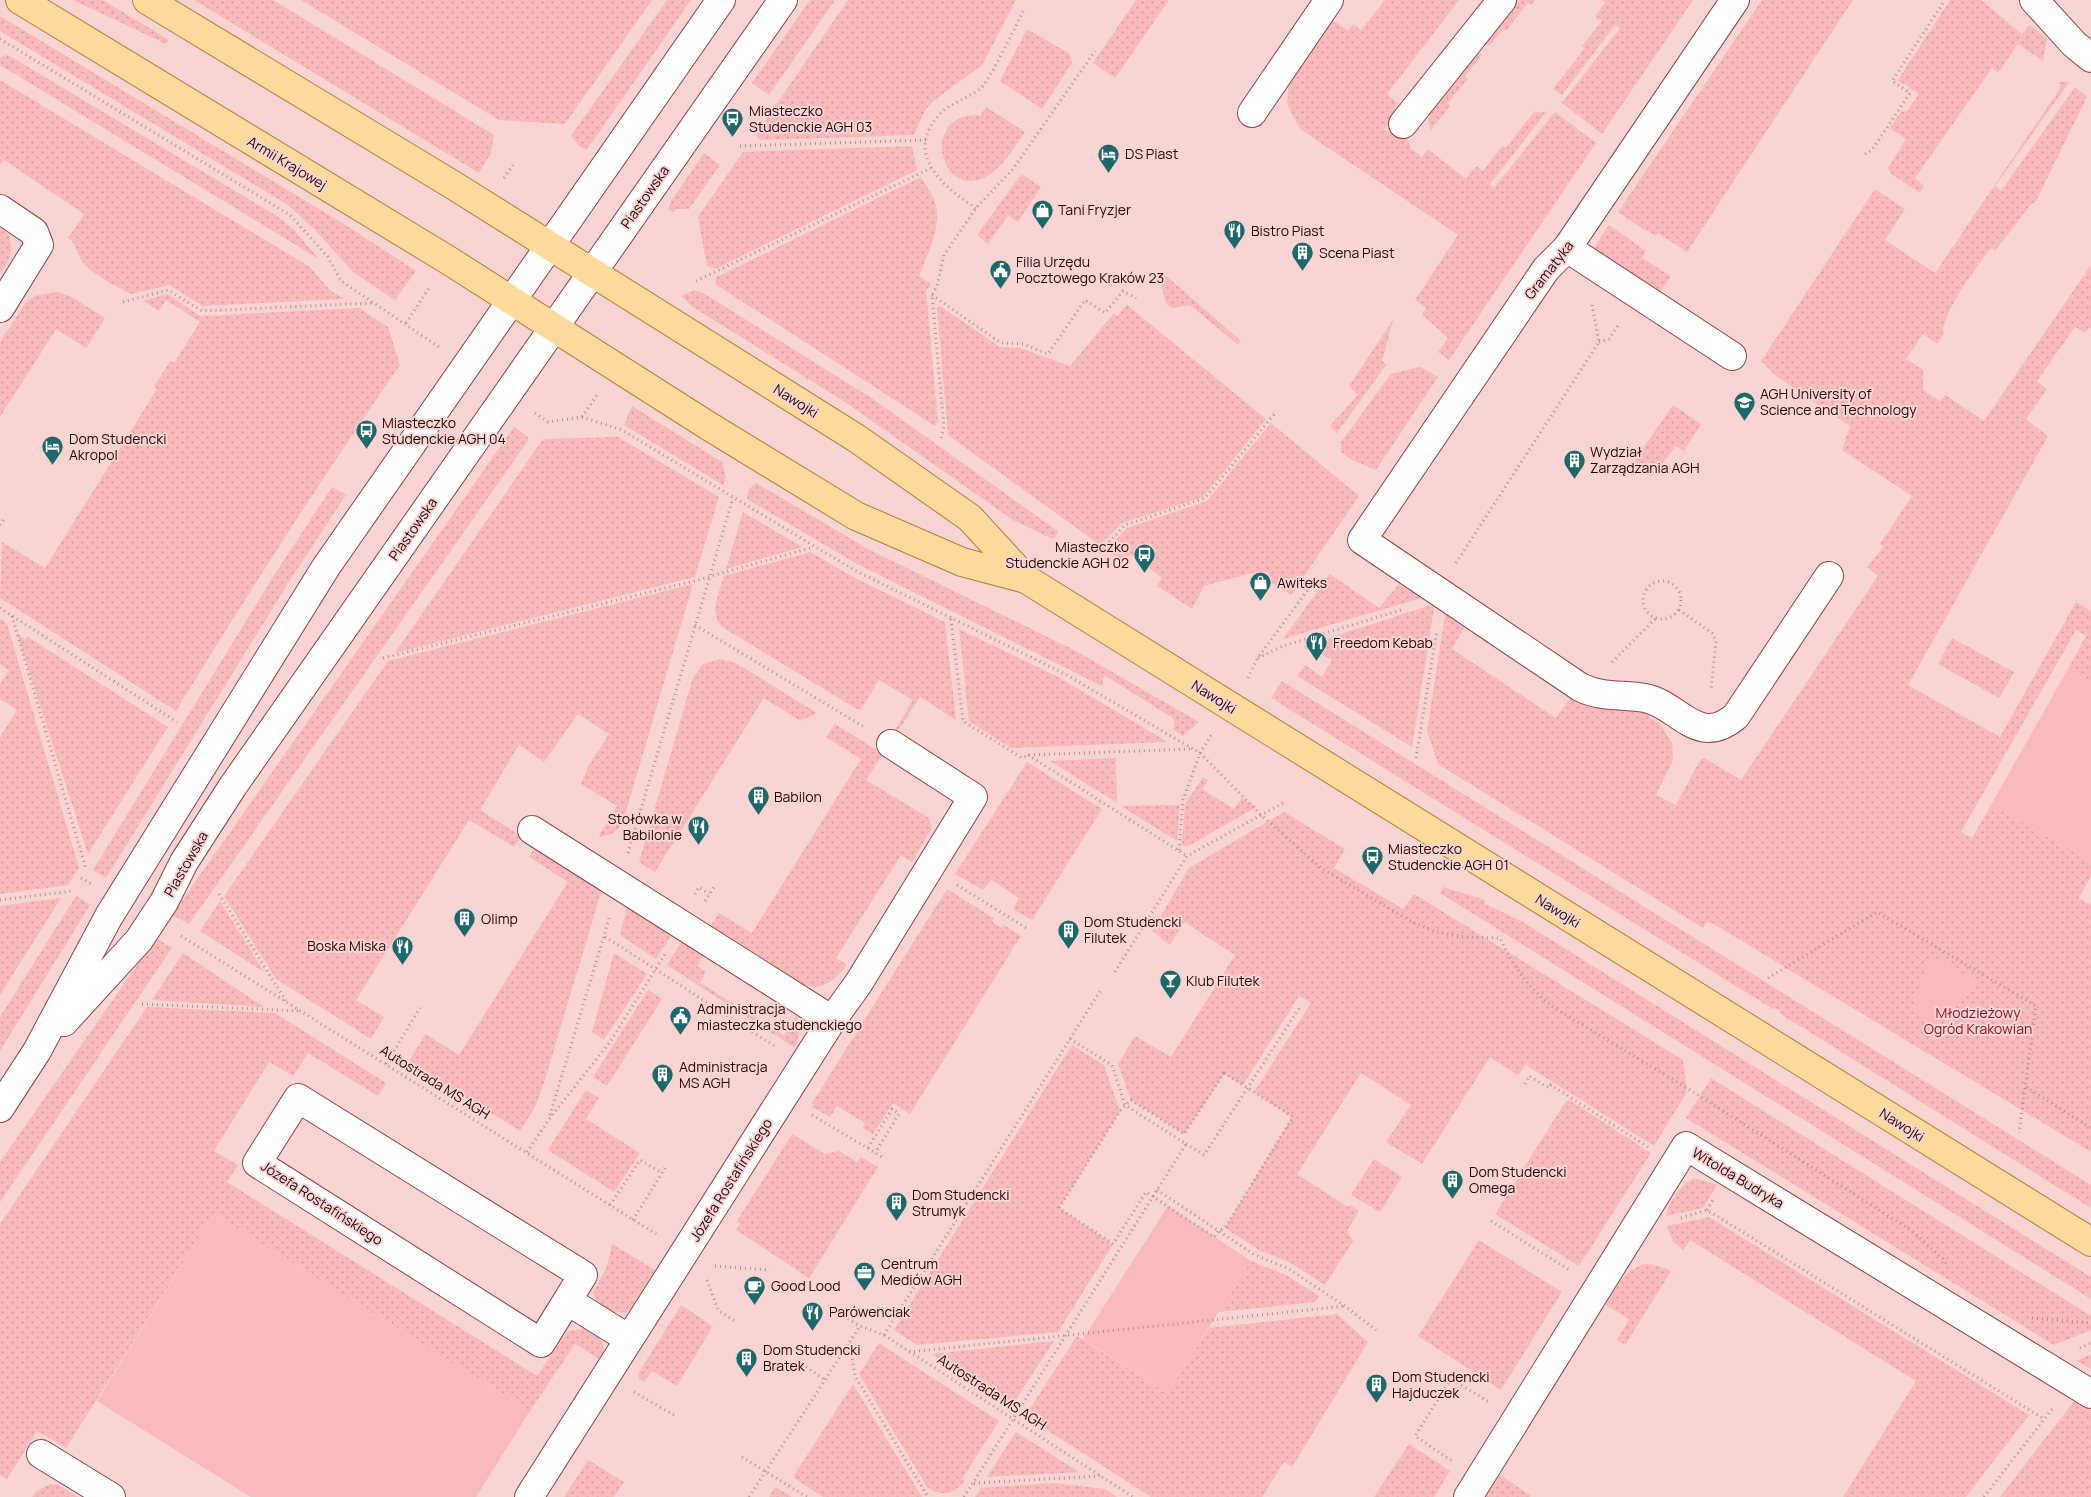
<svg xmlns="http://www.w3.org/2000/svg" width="2091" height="1497" font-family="Manrope,sans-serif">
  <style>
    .grass { fill: url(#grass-dots) }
    .garden { fill: #f8baba }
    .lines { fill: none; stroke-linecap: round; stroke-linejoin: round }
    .minor-casing { stroke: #8f4448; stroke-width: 30 }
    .major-casing { stroke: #b2813f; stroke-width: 30 }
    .path { stroke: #b39191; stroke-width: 3; stroke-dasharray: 1 4; stroke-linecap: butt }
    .minor { stroke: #fff; stroke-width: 28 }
    .major { stroke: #feda9d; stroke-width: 28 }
    .labels { text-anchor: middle; stroke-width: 4; stroke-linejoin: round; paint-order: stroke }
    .poi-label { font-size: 14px; fill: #25070a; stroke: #f8d4d3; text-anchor: start }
    .street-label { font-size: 14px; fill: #25070a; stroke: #f8d4d3 }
    .park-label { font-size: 14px; fill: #93112a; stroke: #f8d4d3 }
  </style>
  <defs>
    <pattern id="grass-dots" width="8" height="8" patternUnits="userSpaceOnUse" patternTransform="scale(1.25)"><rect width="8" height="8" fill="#f8baba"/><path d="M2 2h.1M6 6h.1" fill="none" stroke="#d49e9f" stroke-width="1.8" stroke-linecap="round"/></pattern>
  </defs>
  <rect width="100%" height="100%" fill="#f8d4d3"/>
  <!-- grass -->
  <g class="grass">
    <path d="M73 0H103L169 40 166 44Z"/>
    <path d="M194 0H273L494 135 491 153 479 173Z"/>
    <path d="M301 0H652L565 124 499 120Z"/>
    <path d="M667 0H691L595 138 586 150 579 146 571 136Z"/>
    <path d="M810 0H835L769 95 752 83Z"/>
    <path d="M848 0H1016L982 65 932 102 924 112 914 135 760 140 756 134Z"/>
    <path d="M1136 0H1169L1115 78 1093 63Z"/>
    <path d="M1385 0H1459L1387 94 1401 106 1384 129C1397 138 1407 129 1411 149L1422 157 1428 149 1466 179 1476 166 1483 171 1502 146 1506 148 1535 111 1541 113 1547 111 1490 184 1494 188 1555 112 1596 143 1449 360 1438 352 1448 338 1422 315 1426 308 1415 300 1458 235 1300 129 1287 104 1289 81 1329 17 1348 31 1353 24 1361 30Z"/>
    <path d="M1515 0H1535L1531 5 1528 3 1506 31 1503 29 1489 46 1483 42Z"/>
    <path d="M1602 0H1693L1602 134 1562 103 1620 28 1615 25 1562 95 1553 89 1585 48 1582 46 1602 21 1595 16 1605 3Z"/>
    <path d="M1762 0H1853L1687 252 1658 233 1656 236 1647 230 1646 231 1618 212Z"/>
    <path d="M1950 0H1981L2022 34 2030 25 2047 39 2043 61 2018 44 1998 73 1992 68 1915 178 1924 186 1920 193 1891 174 1888 168 1906 139 1890 128 1901 112 1907 111 1919 94 1898 80Z"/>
    <path d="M0 16 352 229 416 271 395 300 353 272 314 229 288 205 0 31Z"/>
    <path d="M1027 29 1070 54 1072 63 1042 109 1000 81Z"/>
    <path d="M1475 50 1482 55 1465 76 1468 79 1448 103 1450 106 1431 130 1429 123V112Z"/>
    <path d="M8 55 277 216 294 230 319 259 0 65V57Z"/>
    <path d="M0 80 310 267 330 290 344 299 203 306 169 285 130 294C115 285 97 277 85 265 77 257 77 243 68 238L84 214 4 160 0 164Z"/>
    <path d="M2059 82H2069L1995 186 2001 191 2075 87 2087 97 2036 201 2031 204 1995 251 1991 248C1977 266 1941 314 1943 335L1937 344 1923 334 1906 359 1923 370V390L1940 401 1945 395 1984 421 2091 265V326L2085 333 2075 327 2037 381 2047 389 2026 419 2048 436 1908 685 2000 737 2076 602 2091 611V682L2068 669 2086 636 2076 630 1961 832 1972 838 1991 805 2091 861V876L2079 898 2089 904 2091 902V1152L1712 923 1706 922 1703 928 1438 764 1427 731 1445 614 1464 628 1452 649 1556 718 1570 698 1589 707 1627 710 1644 713 1660 724 1672 743 1673 760 1656 795 1676 805 1700 760 1704 758 1741 780 1878 576 1867 567 1883 547 1880 544 1912 496 1842 450 1850 426 1775 375 1761 361 1875 189 1905 209 1885 240 1935 273 2060 89Z"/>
    <path d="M986 107 1025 132C1014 149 999 172 981 179 948 193 925 138 958 119 965 116 973 114 980 116Z"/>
    <path d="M912 146 917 170 715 269 707 266 698 217 743 152Z"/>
    <path d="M704 153 720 165 689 209H676L674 212 668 210 671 201Z"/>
    <path d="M1023 175 1041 187 1018 222 1008 215 988 244 977 235 1020 176Z"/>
    <path d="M921 177C924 184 930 190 933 197 945 222 928 252 919 276L931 284 926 291 938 421 935 426 715 284 717 277Z"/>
    <path d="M1609 225 1646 251 1642 258 1671 276 1659 293 1593 249Z"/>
    <path d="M0 226C18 239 11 257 2 272L0 271Z"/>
    <path d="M1165 275 1241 341 1238 345 1190 305 1172 308 1166 304 1161 282Z"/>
    <path d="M694 290 703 293 873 399 1059 532 1053 539 1013 520 845 402 693 307 681 296Z"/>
    <path d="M57 292 70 296 105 318 86 348 56 329 0 417V342L26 302 35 296Z"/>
    <path d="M167 294 200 316 359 308 388 327 400 365C322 478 248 593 176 711L0 598 2 542 45 568 157 389 154 387 170 361 174 363 200 322 166 300 159 311 143 301Z"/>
    <path d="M1127 305 1266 419 1203 497 1122 523 1100 545 948 435 937 308 940 306 1000 347 1020 348 1070 366 1114 313 1117 316Z"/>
    <path d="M1393 320 1382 361 1386 365 1337 433 1330 426 1358 395 1349 386Z"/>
    <path d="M1420 367 1438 377 1376 470 1352 460 1341 452V442L1391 374Z"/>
    <path d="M1673 405 1701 424 1684 451 1676 446 1652 476 1633 463Z"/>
    <path d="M632 406 722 462 726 477 723 485 624 425Z"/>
    <path d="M1271 423 1359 496 1291 595 1256 572 1204 586 1192 609 1157 586 1162 578 1130 554 1123 561 1106 550 1127 528 1207 501Z"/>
    <path d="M514 427 528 437 527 442 189 924 172 915Z"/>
    <path d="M618 437 719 497 695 577 395 653 543 439Z"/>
    <path d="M756 483 870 550 1076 651 1199 722 1183 736 1173 729 1175 726 1173 718 1104 675 1102 686 857 564 747 499 749 489Z"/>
    <path d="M332 487 346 495 292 577 106 878 93 870 273 577Z"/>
    <path d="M743 512 802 547 726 569Z"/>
    <path d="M810 552 855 578 945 622 956 720 920 697 896 734 894 732 913 700 879 680 860 711 722 627C709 611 719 594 724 576Z"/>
    <path d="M1330 574 1379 608 1399 584 1421 598 1283 639Z"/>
    <path d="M693 584 622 825 611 834 600 837 599 835 617 806 581 784 589 765 609 734 578 714 544 762 519 745 480 810 521 836 514 847 469 820 356 1000 384 1017 371 1039 276 979 224 896 388 661Z"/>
    <path d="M1431 605 1434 608 1412 747 1297 676 1305 665 1322 677 1332 660 1312 649 1305 650 1304 646Z"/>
    <path d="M0 619 7 624 79 868 68 885 0 894V737L17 710 0 699V684L9 670 0 664Z"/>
    <path d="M959 629 1058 677 1168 742 1011 748 969 721Z"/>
    <path d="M17 633 25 640 28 637 168 727 88 854Z"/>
    <path d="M1952 638 2014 672 1999 698 1938 664Z"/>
    <path d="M720 659 736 663 817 713 800 721 764 698 655 872 639 862 693 678 703 664Z"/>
    <path d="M1282 681 2091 1185V1208L1779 1013 1780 1011 1775 1008 1773 1009 1271 698Z"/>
    <path d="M835 724 883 754 866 780 929 818 932 828 912 862 901 855 836 958 847 965C835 981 820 993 799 983L709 928 719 913 752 933 861 759 826 737Z"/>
    <path d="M1116 758 1117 803 1050 761Z"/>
    <path d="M1027 762 1102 809 1032 920 1013 909 1019 898 991 880 983 890 955 874Z"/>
    <path d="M1203 777 1208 780 1202 789 1234 809 1242 798 1257 807 1186 847 1182 844 1185 804Z"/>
    <path d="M1180 805 1177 841 1121 806Z"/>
    <path d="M1284 812 1345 849 1334 868 1403 909 1414 894 1683 1060 1687 1092 1654 1146 1526 1065 1518 1075 1490 1057 1422 1164 1386 1142 1411 1105 1361 1073 1297 1174 1348 1207 1350 1205 1359 1211 1347 1231 1353 1241 1325 1285 1289 1262 1259 1250 1225 1228 1292 1117 1254 1092 1311 1003 1299 996 1243 1085 1224 1074 1184 1134 1131 1100 1118 1064 1135 1036 1171 1057 1235 955 1184 922 1170 945 1152 931 1189 868Z"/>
    <path d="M536 846 602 889 544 1083 535 1107 520 1131 409 1062 425 1034 459 1055 568 882 529 857Z"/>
    <path d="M1443 887 1485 900 1484 903 1521 921 2091 1277V1299L1440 893Z"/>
    <path d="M947 889 994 918 992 922 1002 928 1004 925 1021 936 910 1114 893 1103 873 1134 862 1128 865 1123 837 1106 830 1117 812 1107 814 1104 812 1103Z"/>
    <path d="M76 896 90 905 0 1051V1017Z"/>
    <path d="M61 898 0 995V906Z"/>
    <path d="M220 901 264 972 200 931Z"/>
    <path d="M628 903 673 933 656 959 620 935Z"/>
    <path d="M156 938 172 948 0 1202V1162Z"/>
    <path d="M682 941 704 954 697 966 706 972 700 983 784 1035 797 1015 799 1035 795 1048 667 965Z"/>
    <path d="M183 953 264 1007 152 1000Z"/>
    <path d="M614 953 647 974 604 1040 592 1032Z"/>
    <path d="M648 990 662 999 607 1086 593 1077Z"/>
    <path d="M147 1007 275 1013 386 1083 378 1096 308 1053 293 1076 269 1062 214 1151 238 1165 227 1182 537 1376 568 1331 585 1328 601 1338 604 1350 599 1359 575 1344 530 1411 214 1214 66 1448 37 1431 7 1479 0 1475V1224Z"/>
    <path d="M1072 1045 1104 1065 1120 1111 1059 1208 1113 1244 1058 1332 917 1345 894 1330Z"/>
    <path d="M1711 1078 2091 1316V1330L2054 1345 1686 1118Z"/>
    <path d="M586 1090 599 1098 586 1119 640 1153 614 1192 548 1150Z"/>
    <path d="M1569 1100 1651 1153 1579 1266 1495 1214 1564 1104Z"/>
    <path d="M792 1134 825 1154 839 1151 857 1162 861 1157 878 1167 809 1278 736 1230 740 1224 737 1221Z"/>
    <path d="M1374 1159 1402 1177 1380 1212 1351 1195Z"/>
    <path d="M1694 1178 1717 1185 1703 1208 1666 1216C1670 1199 1679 1187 1694 1178Z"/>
    <path d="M1709 1217 2029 1415 1966 1497H1843L1916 1381 1690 1240 1683 1250 1673 1241 1667 1226Z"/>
    <path d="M1479 1240 1562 1292 1501 1390 1418 1336Z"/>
    <path d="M612 1244 655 1270 628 1312C613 1314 597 1308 593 1292L607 1267Z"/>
    <path d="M1251 1261 1286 1275 1319 1296 1315 1302 1218 1312Z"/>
    <path d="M1645 1264 1655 1265 1671 1271 1625 1345 1617 1340 1629 1319 1606 1305C1616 1288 1623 1270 1645 1264Z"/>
    <path d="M681 1305 713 1326 677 1386 652 1371 644 1382 639 1379 638 1374Z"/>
    <path d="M1337 1314 1368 1342 1292 1467 1284 1462 1262 1497H1151L1025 1416 1077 1336 1167 1393 1209 1328Z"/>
    <path d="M1054 1341 1011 1407 932 1354Z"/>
    <path d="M879 1343 999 1421 962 1479 964 1481C954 1495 941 1497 927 1487L859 1374Z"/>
    <path d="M2091 1354V1369L2077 1361Z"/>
    <path d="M853 1384 922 1497H823L793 1477Z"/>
    <path d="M2075 1400 2091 1410V1497H2000Z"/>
    <path d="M1016 1432 1079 1472 987 1477Z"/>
    <path d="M1409 1444 1450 1471 1434 1497H1374Z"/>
    <path d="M588 1460 624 1482 614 1497H564Z"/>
    <path d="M1500 1475 1531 1496 1530 1497H1486Z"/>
    <path d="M1054 1483 1105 1489 1117 1497H975L981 1488Z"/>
    <path d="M50 1484 58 1485 78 1497H32L37 1491Z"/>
    <path d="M775 1487 792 1497H769Z"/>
  </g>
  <!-- garden -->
  <g class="garden">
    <path d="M2068 669 2091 682V861L1991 805Z"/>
    <path d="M1931 955 1979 983 1937 1026 1912 1011Z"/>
    <path d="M1168 1206 1251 1261 1167 1393 1083 1339Z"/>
    <path d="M214 1214 530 1411 476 1497H251L97 1401Z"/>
  </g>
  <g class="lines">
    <defs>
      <g id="minor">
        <path d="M1735 0 1567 248 1546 269 1362 540 1580 687C1601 698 1623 694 1645 698 1678 704 1698 749 1736 716L1829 576"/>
        <path d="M2034 0 2074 44 2091 58"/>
        <path d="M1252 113 1329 0"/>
        <path d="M1403 124 1502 0"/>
        <path d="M0 209 34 232 39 245 0 308"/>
        <path d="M1567 248 1732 356"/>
        <path d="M532 830 832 1020"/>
        <path d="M64 1022 139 940 164 902 184 862 233 786 783 0"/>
        <path d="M298 1098 583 1275 541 1343 257 1163Z"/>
        <path d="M0 1108 37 1051 109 916 326 567 721 0"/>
        <path d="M568 1301 629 1339"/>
        <path d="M41 1454 111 1497"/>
        <path d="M529 1497 832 1020 858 984 973 797 891 744"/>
        <path d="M1468 1497 1686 1146 2091 1394"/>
      </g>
      <g id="major">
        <path d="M20 0 448 260 707 425 856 516 962 562 1026 579"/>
        <path d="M147 0 453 185 856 438 970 518 1026 579 2091 1242"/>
      </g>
    </defs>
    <!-- minor casing -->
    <use href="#minor" class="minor-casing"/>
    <!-- major casing -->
    <use href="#major" class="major-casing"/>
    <!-- path -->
    <g class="path">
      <path d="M0 39 290 215 328 257 341 281 439 347"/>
      <path d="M740 146 926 140"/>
      <path d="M1865 154 1872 150 1910 93 1892 81 1945 0"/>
      <path d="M504 178 513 165"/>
      <path d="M976 208C943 187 901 152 942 112 953 102 969 98 981 88 990 80 1017 23 1025 8"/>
      <path d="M696 281 931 168"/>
      <path d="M932 295 1001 343 1023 344 1048 354 1085 300 1105 313 1123 291 1136 298"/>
      <path d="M123 302 168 290 202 311 374 303"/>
      <path d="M406 323 429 288"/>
      <path d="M1599 342 1609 339 1620 323"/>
      <path d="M535 413 548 422 582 417 622 430 854 570 1065 674 1200 753 1261 815 1321 868 1412 922 1434 931 1463 937 1500 938C1514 968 1527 986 1553 1007L1695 1093 1912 1231 1943 1259 1947 1265"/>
      <path d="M582 417 597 395"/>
      <path d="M941 438 944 427 932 295 937 286 944 255 976 208 1013 169 1095 51"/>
      <path d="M0 525 4 519"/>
      <path d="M1099 553 1125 525 1205 498 1276 412"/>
      <path d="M1456 563 1599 342 1592 305"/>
      <circle cx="1662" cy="600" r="19"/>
      <path d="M0 608 177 722"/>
      <path d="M1679 610 1712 633 1716 640 1711 691"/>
      <path d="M12 616 86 869"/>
      <path d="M951 619 963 721 1022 758 1028 755 1191 749"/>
      <path d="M695 625 864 727"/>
      <path d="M383 658 694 581 814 547"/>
      <path d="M1258 658 1283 646 1404 609"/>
      <path d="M1612 662 1656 618"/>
      <path d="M1248 678 1257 659 1309 588"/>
      <path d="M1028 755 1187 856"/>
      <path d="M1416 758 1437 630"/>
      <path d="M1179 850 1183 800 1200 753 1212 734"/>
      <path d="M628 853 733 498"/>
      <path d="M81 878 91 884"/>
      <path d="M957 885 1028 929"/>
      <path d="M219 894 286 1001"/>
      <path d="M695 894 699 887 709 894"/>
      <path d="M0 900 72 891"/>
      <path d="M705 901 714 887"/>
      <path d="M609 918 604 936 776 1047"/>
      <path d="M181 936 656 1234"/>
      <path d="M1115 972 1187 856 1283 803"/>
      <path d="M1768 978 1877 912 2036 1006 2019 1133"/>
      <path d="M142 1004 301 1011"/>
      <path d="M386 1064 420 1008"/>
      <path d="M1224 1073 1293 1117 1225 1228 1218 1231 1214 1237 1146 1192 1113 1244 1059 1208 1120 1111 1131 1100 1184 1134Z"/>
      <path d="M1525 1084 1529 1076 1549 1088 1551 1085 1648 1147"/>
      <path d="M2026 1087 2091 1128"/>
      <path d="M550 1115 604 936"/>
      <path d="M812 1115 884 1158"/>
      <path d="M1186 1144 1204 1155 1300 1007"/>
      <path d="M868 1148 892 1109 899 1114 875 1153"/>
      <path d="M527 1152 550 1118 610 1042 665 954"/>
      <path d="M1157 1190 1255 1255 1287 1268 1345 1306 1376 1330"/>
      <path d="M610 1205 640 1160 662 1173"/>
      <path d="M1707 1210 1713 1200"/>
      <path d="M1681 1218 1707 1210 2044 1419"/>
      <path d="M633 1220 665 1168"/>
      <path d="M1491 1221 1571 1271"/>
      <path d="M715 1266 770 1270"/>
      <path d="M707 1280 718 1310 736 1322"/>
      <path d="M835 1311 860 1326 884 1335 1133 1497"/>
      <path d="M2032 1318 2091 1323"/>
      <path d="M884 1335 1102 988"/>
      <path d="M850 1344 855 1376 928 1497"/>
      <path d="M2080 1348 2091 1343"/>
      <path d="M909 1352 1345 1306"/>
      <path d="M802 1364 825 1380"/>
      <path d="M1440 1372 1489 1402"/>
      <path d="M1451 1379 1415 1436 1452 1461"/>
      <path d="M634 1392 677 1417"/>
      <path d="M742 1457 807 1497"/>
      <path d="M974 1483 1100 1476"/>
      <path d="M749 1497 860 1326"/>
      <path d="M964 1497 1186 1144 1125 1105 1112 1065 1070 1039"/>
      <path d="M1984 1497 2052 1409"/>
    </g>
    <!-- minor -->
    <use href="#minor" class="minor"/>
    <!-- major -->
    <use href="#major" class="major"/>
  </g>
  <!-- icons -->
  <defs>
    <symbol id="bus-pin" viewBox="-11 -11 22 30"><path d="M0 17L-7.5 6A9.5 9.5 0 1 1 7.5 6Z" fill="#1b696b" stroke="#f8d4d3"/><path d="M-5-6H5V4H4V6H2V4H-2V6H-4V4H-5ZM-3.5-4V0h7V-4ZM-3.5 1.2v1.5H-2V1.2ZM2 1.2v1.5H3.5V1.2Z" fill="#fff"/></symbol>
    <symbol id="hotel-pin" viewBox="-11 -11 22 30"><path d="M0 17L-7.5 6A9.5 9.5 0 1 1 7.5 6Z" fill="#1b696b" stroke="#f8d4d3"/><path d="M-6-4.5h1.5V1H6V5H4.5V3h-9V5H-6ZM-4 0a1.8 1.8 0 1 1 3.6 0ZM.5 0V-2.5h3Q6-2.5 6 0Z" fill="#fff"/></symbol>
    <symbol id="shop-pin" viewBox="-11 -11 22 30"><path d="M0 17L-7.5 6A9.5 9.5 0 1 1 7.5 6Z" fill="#1b696b" stroke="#f8d4d3"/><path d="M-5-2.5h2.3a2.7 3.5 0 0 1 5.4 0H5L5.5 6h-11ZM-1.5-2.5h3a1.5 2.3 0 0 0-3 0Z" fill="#fff"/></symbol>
    <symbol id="restaurant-pin" viewBox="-11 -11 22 30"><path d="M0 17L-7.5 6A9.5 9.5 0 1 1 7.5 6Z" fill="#1b696b" stroke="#f8d4d3"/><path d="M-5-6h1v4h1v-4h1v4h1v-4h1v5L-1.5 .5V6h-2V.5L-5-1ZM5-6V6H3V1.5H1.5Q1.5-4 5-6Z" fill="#fff"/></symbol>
    <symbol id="building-pin" viewBox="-11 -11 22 30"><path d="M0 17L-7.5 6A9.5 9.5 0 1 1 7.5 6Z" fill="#1b696b" stroke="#f8d4d3"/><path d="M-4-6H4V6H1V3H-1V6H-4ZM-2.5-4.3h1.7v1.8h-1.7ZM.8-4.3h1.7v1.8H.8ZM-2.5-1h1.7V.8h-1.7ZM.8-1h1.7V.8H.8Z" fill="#fff"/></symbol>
    <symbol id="civic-pin" viewBox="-11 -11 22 30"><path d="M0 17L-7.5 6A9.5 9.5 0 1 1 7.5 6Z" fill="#1b696b" stroke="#f8d4d3"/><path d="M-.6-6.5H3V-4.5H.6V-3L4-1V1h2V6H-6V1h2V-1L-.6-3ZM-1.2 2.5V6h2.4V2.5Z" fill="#fff"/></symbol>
    <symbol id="university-pin" viewBox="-11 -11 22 30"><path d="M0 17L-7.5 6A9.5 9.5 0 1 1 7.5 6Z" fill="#1b696b" stroke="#f8d4d3"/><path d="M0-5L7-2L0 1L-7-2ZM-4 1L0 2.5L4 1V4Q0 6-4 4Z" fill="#fff"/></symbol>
    <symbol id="bar-pin" viewBox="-11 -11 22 30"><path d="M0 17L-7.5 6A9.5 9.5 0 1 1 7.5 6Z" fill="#1b696b" stroke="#f8d4d3"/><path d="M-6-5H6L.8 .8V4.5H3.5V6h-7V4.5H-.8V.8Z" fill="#fff"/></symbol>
    <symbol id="office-pin" viewBox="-11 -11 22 30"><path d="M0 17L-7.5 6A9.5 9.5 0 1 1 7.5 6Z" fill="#1b696b" stroke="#f8d4d3"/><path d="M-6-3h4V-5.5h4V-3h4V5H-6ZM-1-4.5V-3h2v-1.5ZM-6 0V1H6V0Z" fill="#fff"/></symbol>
    <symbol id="cafe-pin" viewBox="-11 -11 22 30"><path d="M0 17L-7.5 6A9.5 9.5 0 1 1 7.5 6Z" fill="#1b696b" stroke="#f8d4d3"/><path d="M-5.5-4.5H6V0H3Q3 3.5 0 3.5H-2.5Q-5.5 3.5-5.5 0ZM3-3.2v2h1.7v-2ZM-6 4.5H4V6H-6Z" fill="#fff"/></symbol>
  </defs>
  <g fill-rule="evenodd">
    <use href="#bus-pin" x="720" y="106" width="25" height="34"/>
    <use href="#hotel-pin" x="1096" y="142" width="25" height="34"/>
    <use href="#shop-pin" x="1030" y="198" width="25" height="34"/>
    <use href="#restaurant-pin" x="1222" y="218" width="25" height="34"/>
    <use href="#building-pin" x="1290" y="240" width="25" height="34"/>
    <use href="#civic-pin" x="988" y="258" width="25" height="34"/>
    <use href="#university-pin" x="1732" y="390" width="25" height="34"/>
    <use href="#bus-pin" x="354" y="418" width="25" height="34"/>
    <use href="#hotel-pin" x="40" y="434" width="25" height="34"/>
    <use href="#building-pin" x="1562" y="448" width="25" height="34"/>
    <use href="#bus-pin" x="1132" y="542" width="25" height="34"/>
    <use href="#shop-pin" x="1248" y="570" width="25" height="34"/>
    <use href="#restaurant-pin" x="1304" y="630" width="25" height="34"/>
    <use href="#building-pin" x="746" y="784" width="25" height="34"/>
    <use href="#restaurant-pin" x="686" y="814" width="25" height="34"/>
    <use href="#bus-pin" x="1360" y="844" width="25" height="34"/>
    <use href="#building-pin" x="452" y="906" width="25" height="34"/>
    <use href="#building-pin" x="1056" y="918" width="25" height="34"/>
    <use href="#restaurant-pin" x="390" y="934" width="25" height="34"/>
    <use href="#bar-pin" x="1158" y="968" width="25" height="34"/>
    <use href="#civic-pin" x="668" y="1004" width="25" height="34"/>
    <use href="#building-pin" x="650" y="1062" width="25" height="34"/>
    <use href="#building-pin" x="1440" y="1168" width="25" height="34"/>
    <use href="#building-pin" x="884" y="1190" width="25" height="34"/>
    <use href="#office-pin" x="852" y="1260" width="25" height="34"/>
    <use href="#cafe-pin" x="742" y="1274" width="25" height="34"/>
    <use href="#restaurant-pin" x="800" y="1300" width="25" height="34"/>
    <use href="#building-pin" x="734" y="1346" width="25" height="34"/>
    <use href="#building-pin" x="1364" y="1372" width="25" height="34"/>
  </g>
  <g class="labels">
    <!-- poi labels -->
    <g class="poi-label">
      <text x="749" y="116">Miasteczko<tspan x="749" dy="16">Studenckie AGH 03</tspan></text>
      <text x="1125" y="159">DS Piast</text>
      <text x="1058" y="215">Tani Fryzjer</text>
      <text x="1251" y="236">Bistro Piast</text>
      <text x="1319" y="258">Scena Piast</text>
      <text x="1016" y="267">Filia Urzędu<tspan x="1016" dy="16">Pocztowego Kraków 23</tspan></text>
      <text x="1760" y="399">AGH University of<tspan x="1760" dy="16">Science and Technology</tspan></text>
      <text x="382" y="428">Miasteczko<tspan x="382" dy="16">Studenckie AGH 04</tspan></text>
      <text x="69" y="444">Dom Studencki<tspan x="69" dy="16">Akropol</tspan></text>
      <text x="1590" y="457">Wydział<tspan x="1590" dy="16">Zarządzania AGH</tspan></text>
      <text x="1129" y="552" text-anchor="end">Miasteczko<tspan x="1129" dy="16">Studenckie AGH 02</tspan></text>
      <text x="1277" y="588">Awiteks</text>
      <text x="1333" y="648">Freedom Kebab</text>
      <text x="774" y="802">Babilon</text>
      <text x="682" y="824" text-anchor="end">Stołówka w<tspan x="682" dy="16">Babilonie</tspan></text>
      <text x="1388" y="854">Miasteczko<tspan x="1388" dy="16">Studenckie AGH 01</tspan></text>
      <text x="481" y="924">Olimp</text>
      <text x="1084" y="927">Dom Studencki<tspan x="1084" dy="16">Filutek</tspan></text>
      <text x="386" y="951" text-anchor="end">Boska Miska</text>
      <text x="1186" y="986">Klub Filutek</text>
      <text x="697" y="1014">Administracja<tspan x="697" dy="16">miasteczka studenckiego</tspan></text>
      <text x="679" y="1072">Administracja<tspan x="679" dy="16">MS AGH</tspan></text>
      <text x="1469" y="1177">Dom Studencki<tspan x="1469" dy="16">Omega</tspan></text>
      <text x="912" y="1200">Dom Studencki<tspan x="912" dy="16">Strumyk</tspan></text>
      <text x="881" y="1269">Centrum<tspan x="881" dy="16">Mediów AGH</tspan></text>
      <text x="771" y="1291">Good Lood</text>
      <text x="829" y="1317">Parówenciak</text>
      <text x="763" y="1355">Dom Studencki<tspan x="763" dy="16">Bratek</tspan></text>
      <text x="1392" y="1382">Dom Studencki<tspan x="1392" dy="16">Hajduczek</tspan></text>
    </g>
    <!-- street labels -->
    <g class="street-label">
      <text transform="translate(287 163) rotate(31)" y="5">Armii Krajowej</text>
      <text transform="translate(645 197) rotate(-55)" y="5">Piastowska</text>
      <text transform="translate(1549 270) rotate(-52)" y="5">Gramatyka</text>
      <text transform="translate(796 401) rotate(32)" y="5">Nawojki</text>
      <text transform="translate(413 529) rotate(-55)" y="5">Piastowska</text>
      <text transform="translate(1214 697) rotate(32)" y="5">Nawojki</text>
      <text transform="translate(186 864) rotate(-60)" y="5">Piastowska</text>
      <text transform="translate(1558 911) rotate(32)" y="5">Nawojki</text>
      <text transform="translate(435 1082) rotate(32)" y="5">Autostrada MS AGH</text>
      <text transform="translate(1902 1125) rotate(32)" y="5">Nawojki</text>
      <text transform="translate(1738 1178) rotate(31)" y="5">Witolda Budryka</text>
      <text transform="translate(731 1180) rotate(-58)" y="5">Józefa Rostafińskiego</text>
      <text transform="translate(322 1203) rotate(33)" y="5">Józefa Rostafińskiego</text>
      <text transform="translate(992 1392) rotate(33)" y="5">Autostrada MS AGH</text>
    </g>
    <!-- park labels -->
    <g class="park-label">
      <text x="1978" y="1018">Młodzieżowy<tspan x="1978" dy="16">Ogród Krakowian</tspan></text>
    </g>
  </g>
</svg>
